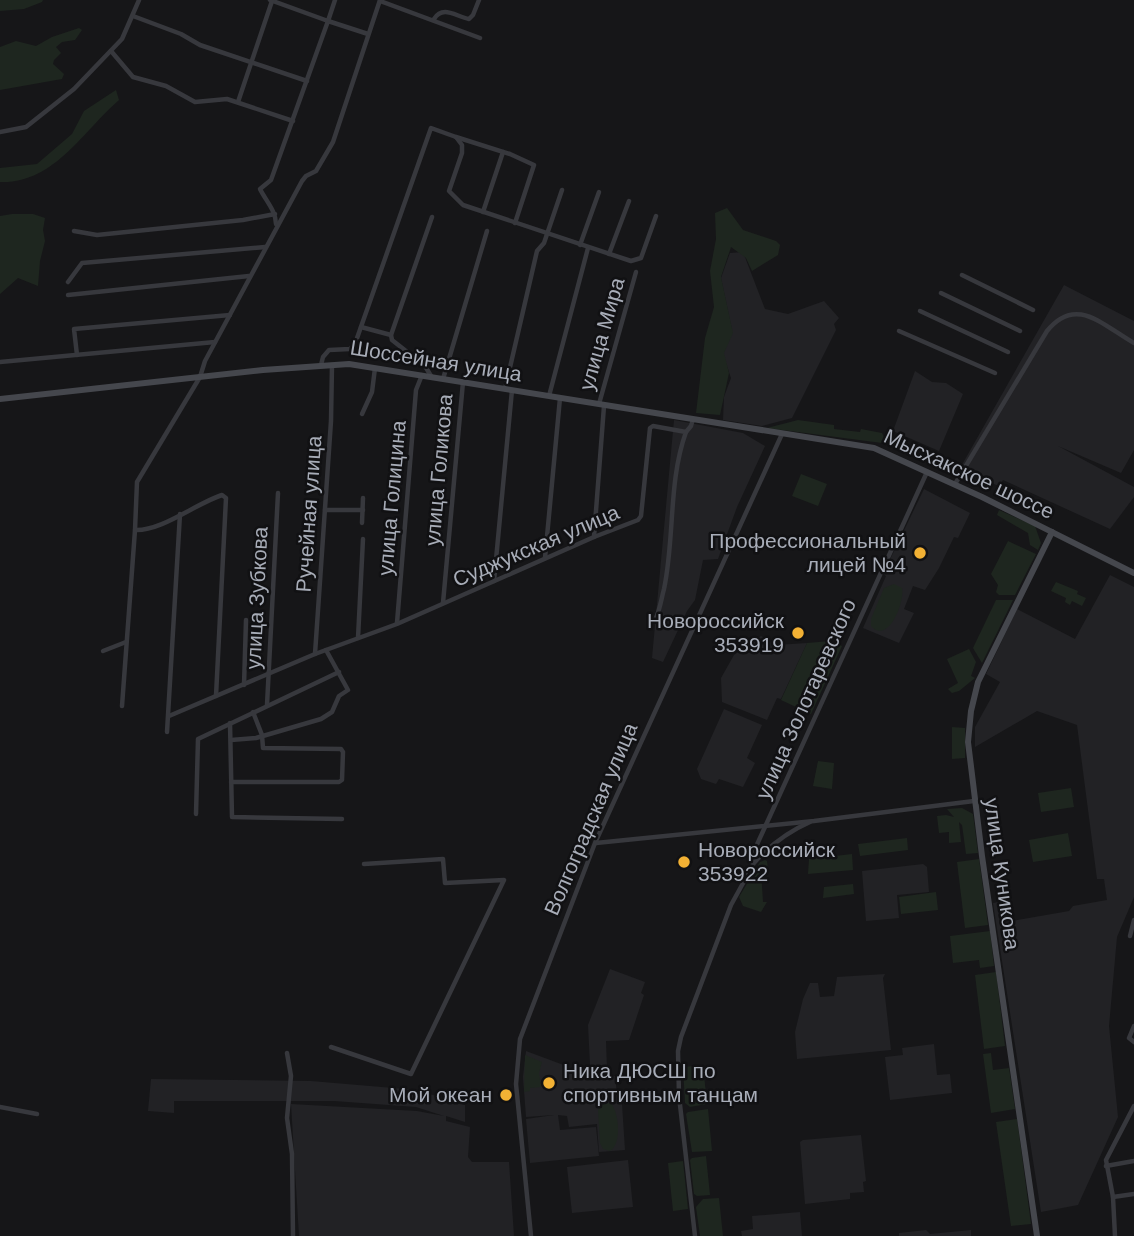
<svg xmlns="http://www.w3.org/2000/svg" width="1134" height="1236" font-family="Arial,sans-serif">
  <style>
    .built { fill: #222225 }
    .green { fill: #1e261f }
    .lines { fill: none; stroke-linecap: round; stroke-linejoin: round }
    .street { stroke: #37383d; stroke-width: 4.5 }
    .secondary { stroke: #45474d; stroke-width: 6 }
    .poi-dot { fill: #f2b134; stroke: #111113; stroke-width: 2.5 }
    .labels { text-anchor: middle; stroke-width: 5; stroke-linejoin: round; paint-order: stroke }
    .street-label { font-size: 21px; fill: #a8adb8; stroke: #111113 }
    .poi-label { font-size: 21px; fill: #a8adb8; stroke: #111113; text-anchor: end }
  </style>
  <rect width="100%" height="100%" fill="#161618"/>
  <!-- built -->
  <g class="built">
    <path d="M743 252 765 309 788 314 824 301 839 318 834 324 836 330 792 418 762 426 723 420 724 397 731 378 723 354 732 330 721 278 730 253Z"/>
    <path d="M1064 285 1134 321V450L1121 473 1058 446 1134 487V497L1110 529 1003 480 999 486 959 470Z"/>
    <path d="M915 371 932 382 946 383 963 394 939 451 893 431Z"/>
    <path d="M674 420 743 433 765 446 737 507 718 559 703 560 695 600 687 611 663 662 652 658Z"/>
    <path d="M924 489 970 513 958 538 954 537 939 568 925 590 913 586 904 609 914 613 899 643 863 628 886 576 883 574Z"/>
    <path d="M1110 575 1134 587V897L1117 937 1109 1026 1118 1117 1078 1205 1041 1212 993 903 1009 900 1012 921 1069 911 1073 906 1107 900 1104 879H1097L1077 725 1037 711 975 747V727L1000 682 986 674 1017 609 1075 639Z"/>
    <path d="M761 636 776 645 807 643 781 699 777 698 767 720 722 702 721 678 734 655Z"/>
    <path d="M724 709 762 725 747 758 755 763 743 787 719 779 716 784 701 779 697 769Z"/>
    <path d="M923 864 927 867 929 892 897 895 899 918 866 921 862 871Z"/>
    <path d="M610 969 645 982 641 993 644 995 629 1040 606 1041 607 1069 590 1065 588 1025Z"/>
    <path d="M885 974 883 978 891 1050 797 1059 795 1032 803 999 810 983H818L820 997 834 996 837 977Z"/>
    <path d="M934 1044 937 1075 950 1074 952 1093 890 1100 885 1057 903 1055 902 1048Z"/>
    <path d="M526 1051 577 1070 615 1076 618 1103 622 1104 625 1150 599 1152 597 1124 569 1127 567 1116 558 1115 560 1130 596 1127 599 1156 530 1163 526 1119 554 1115 526 1117 523 1077Z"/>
    <path d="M151 1079 311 1081 417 1090 465 1105V1122L446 1116V1121L470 1127 468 1157 472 1162H509L514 1236H299L291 1104 417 1111 444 1116 416 1107 334 1101H174V1113L148 1111Z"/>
    <path d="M861 1135 866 1181 863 1182 864 1192 850 1193V1199L805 1204 800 1142 803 1140Z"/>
    <path d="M628 1160 633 1207 572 1213 567 1167Z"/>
    <path d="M800 1212 802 1236H742L741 1231 753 1229 752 1216Z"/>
    <path d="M926 1230 930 1234 971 1230V1236H899V1233Z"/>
  </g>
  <!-- green -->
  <g class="green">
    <path d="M0 0H43L42 2 24 9 0 11Z"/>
    <path d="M79 28 82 30 75 40 62 42 56 47 61 53 54 60 53 64 64 74 62 79 0 90V47L16 41 36 46 52 37Z"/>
    <path d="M116 90 119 100C83 131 54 184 0 182V168L37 164 72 134 84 111Z"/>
    <path d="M727 208 743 230 776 241 780 245 778 255 752 271 746 258 731 247 721 277 733 333 724 353 729 373 720 415 696 413 705 338 714 307 710 271 716 239 715 213Z"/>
    <path d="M12 214H33L45 218 43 230 45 241 40 261 38 286 18 278 0 294V216Z"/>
    <path d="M798 420 834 425V429L860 432 861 429 882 433 885 439 882 443 767 428Z"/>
    <path d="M801 474 827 484 818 506 792 496Z"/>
    <path d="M999 510 1035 526 1041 543 1038 550 1030 545 1028 533 997 515Z"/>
    <path d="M1008 541 1036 554 1015 595H999L996 592 998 585 991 574Z"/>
    <path d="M1056 582 1078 591 1077 594 1086 598 1082 606 1072 601 1070 605 1065 602 1066 598 1051 591Z"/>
    <path d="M894 584 902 588C905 602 888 645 871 626V619L884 588Z"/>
    <path d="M996 600H1013L982 663 973 648Z"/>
    <path d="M830 641 842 646 811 714 781 700 807 643Z"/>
    <path d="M969 649 976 662 971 676 975 678 959 691 952 693 948 689 958 683 947 659Z"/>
    <path d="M952 727 965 728V758L952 759Z"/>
    <path d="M818 761 834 763 832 789 813 786Z"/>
    <path d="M1071 788 1074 807 1041 812 1038 793Z"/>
    <path d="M962 808 973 814 978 853 966 854 962 825 959 822 961 842 949 843V832L939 833 937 816 946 815 954 817 947 809Z"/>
    <path d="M1068 833 1072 856 1033 862 1029 840Z"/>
    <path d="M907 838 908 850 860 856 858 844Z"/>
    <path d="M852 854 853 870 808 874 809 859Z"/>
    <path d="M979 859 988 925 965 928 957 862Z"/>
    <path d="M765 860 767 861 768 869 761 870 763 902H767L761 912 743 906 739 897 760 862Z"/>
    <path d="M853 884 854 894 823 898 824 887Z"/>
    <path d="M936 892 938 910 901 914 899 897Z"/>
    <path d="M990 931 994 966 980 968 979 960 953 963 950 936Z"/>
    <path d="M996 972 1005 1046 984 1049 975 975Z"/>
    <path d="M991 1053 993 1070 1009 1068 1015 1109 991 1113 983 1054Z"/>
    <path d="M525 1055 542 1062 539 1073 541 1087 530 1088V1091L524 1092Z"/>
    <path d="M703 1065 707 1104 690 1107 685 1103 683 1067Z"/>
    <path d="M604 1103H611C619 1113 622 1144 610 1151L603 1149 600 1143 598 1110Z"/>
    <path d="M708 1109 712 1151 692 1152 686 1114 688 1112Z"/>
    <path d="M1017 1119 1031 1224 1011 1226 996 1122Z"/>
    <path d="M706 1156 710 1195 697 1196 694 1194 690 1160 692 1158Z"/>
    <path d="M683 1161 688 1209 673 1211 668 1163Z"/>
    <path d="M719 1198 723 1236H700L696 1207 703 1199Z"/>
  </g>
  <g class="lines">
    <!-- street -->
    <g class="street">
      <path d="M270 0 328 21 335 0"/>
      <path d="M380 1 480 38"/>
      <path d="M133 16 181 34 200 45 307 81"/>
      <path d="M434 19C443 5 455 16 469 19L473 15 479 0"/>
      <path d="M111 51 133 77 166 86 195 102 227 99 293 121"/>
      <path d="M238 102 272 1"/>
      <path d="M0 132 26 127 74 89 122 39 139 0"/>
      <path d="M456 137 510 154 534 165 515 223"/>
      <path d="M483 212 503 152"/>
      <path d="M276 224C276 211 266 201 260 189L271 180 328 21 368 34"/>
      <path d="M74 231 97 235 243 220 275 214"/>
      <path d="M580 245 599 192"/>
      <path d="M609 254 629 201"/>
      <path d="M962 275 1033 310"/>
      <path d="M68 282 82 263 265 247"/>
      <path d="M941 293 1020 331"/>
      <path d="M68 295 249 276"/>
      <path d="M920 311 1008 352"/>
      <path d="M361 327 391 335"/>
      <path d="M899 331 995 373"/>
      <path d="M77 355 74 329 230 315"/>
      <path d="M0 362 215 342"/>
      <path d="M321 365 323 357 329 350 350 349 356 341 431 128 456 137 462 145V153L449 191 463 205 631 261 641 258 656 216"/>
      <path d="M431 376 425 366 392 340 391 335 432 217"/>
      <path d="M443 379 487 231"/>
      <path d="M505 389 537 251 544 243 562 190"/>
      <path d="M549 396 588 248"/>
      <path d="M599 404 636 272"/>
      <path d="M362 414 372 392 375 368"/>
      <path d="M686 432 691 426 693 419"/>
      <path d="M955 484 1047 331C1076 295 1102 325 1134 343"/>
      <path d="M325 510H363"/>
      <path d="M362 523 363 498"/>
      <path d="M135 530C162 531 195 504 222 495L226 498 216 696"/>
      <path d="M594 537 604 406"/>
      <path d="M545 558 560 398"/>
      <path d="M494 581 512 390"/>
      <path d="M443 603 463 382"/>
      <path d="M397 623 416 390 422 375"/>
      <path d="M358 638 363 539"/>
      <path d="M103 651 126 642"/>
      <path d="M315 654 331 421 332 365"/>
      <path d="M244 685 246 620"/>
      <path d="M267 705 278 493"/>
      <path d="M122 706 135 530 137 482 200 377 205 361 302 181 306 176 316 171 333 142 380 0"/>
      <path d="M169 716 315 654 397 624 594 537 638 520 641 516 650 428 653 426 686 432C668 482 675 537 664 589 661 600 660 610 655 620"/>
      <path d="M230 723 232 817 342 819"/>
      <path d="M167 732 180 514"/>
      <path d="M231 740 256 738 321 719 332 712 339 696 348 690 326 650"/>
      <path d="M231 782H339L342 780 343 752 341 749 263 748 262 735 253 712"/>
      <path d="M196 814 198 739 339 672"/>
      <path d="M596 843 814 821 974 801"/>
      <path d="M753 864C770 845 787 832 810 822"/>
      <path d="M1130 936 1134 920"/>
      <path d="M1134 1026 1129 1038 1134 1042"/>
      <path d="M331 1047 411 1074 504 880 445 883 443 859 364 864"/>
      <path d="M287 1053 291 1076 287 1118 292 1154 293 1236"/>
      <path d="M0 1107 37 1114"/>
      <path d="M1106 1166 1134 1161"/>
      <path d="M1113 1197 1134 1194"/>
      <path d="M531 1236 516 1084 520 1039 595 843 782 434"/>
      <path d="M695 1236 679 1096 678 1051 681 1037 731 905 753 865 754 851 927 472"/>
      <path d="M1115 1236 1113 1197 1106 1160 1134 1106"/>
    </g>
    <!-- secondary -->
    <g class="secondary">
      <path d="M0 399 263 370 349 364 874 448 982 497 1134 573"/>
      <path d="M1037 1236 982 856 968 742 971 711 978 682 1052 532"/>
    </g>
  </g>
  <!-- markers -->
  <g class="poi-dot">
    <circle cx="920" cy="553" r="7"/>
    <circle cx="798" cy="633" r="7"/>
    <circle cx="684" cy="862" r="7"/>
    <circle cx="549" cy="1083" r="7"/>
    <circle cx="506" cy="1095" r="7"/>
  </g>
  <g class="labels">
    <!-- street labels -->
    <g class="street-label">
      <text transform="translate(602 334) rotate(-74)" y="7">улица Мира</text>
      <text transform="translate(436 361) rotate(9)" y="7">Шоссейная улица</text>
      <text transform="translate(439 470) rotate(-85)" y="7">улица Голикова</text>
      <text transform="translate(969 474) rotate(25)" y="7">Мысхакское шоссе</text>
      <text transform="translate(392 498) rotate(-85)" y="7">улица Голицина</text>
      <text transform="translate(309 514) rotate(-86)" y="7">Ручейная улица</text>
      <text transform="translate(536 546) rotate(-23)" y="7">Суджукская улица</text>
      <text transform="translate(257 598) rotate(-87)" y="7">улица Зубкова</text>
      <text transform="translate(806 699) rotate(-66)" y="7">улица Золотаревского</text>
      <text transform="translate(591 819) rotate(-67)" y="7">Волгоградская улица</text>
      <text transform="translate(1002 874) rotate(82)" y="7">улица Куникова</text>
    </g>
    <!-- poi labels -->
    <g class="poi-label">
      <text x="906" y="548">Профессиональный<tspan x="906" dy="24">лицей №4</tspan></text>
      <text x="784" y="628">Новороссийск<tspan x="784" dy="24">353919</tspan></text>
      <text x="698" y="857" text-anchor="start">Новороссийск<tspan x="698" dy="24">353922</tspan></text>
      <text x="563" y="1078" text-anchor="start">Ника ДЮСШ по<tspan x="563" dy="24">спортивным танцам</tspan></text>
      <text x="492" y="1102">Мой океан</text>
    </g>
  </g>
</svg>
